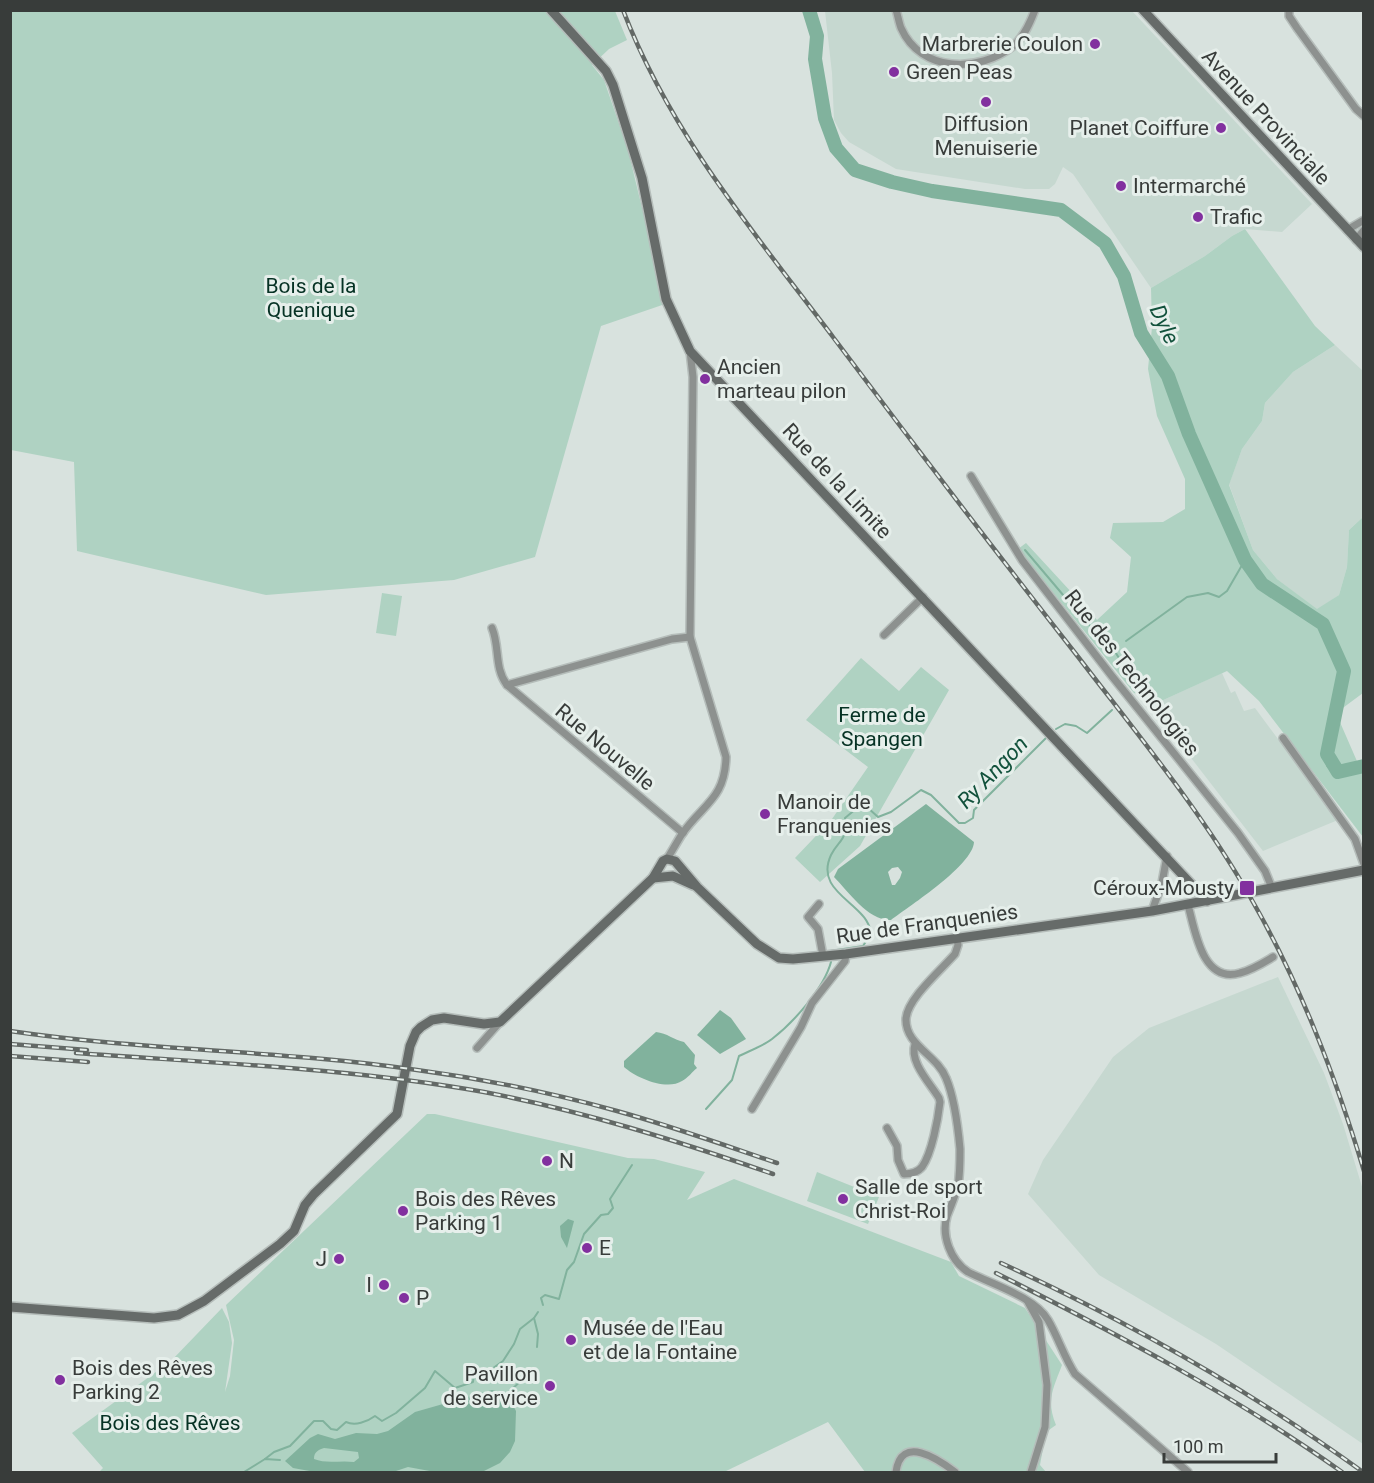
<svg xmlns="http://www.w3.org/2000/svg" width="1374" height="1483" font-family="Roboto,sans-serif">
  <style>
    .built { fill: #c6d8d0 }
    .green { fill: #afd2c2 }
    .water { fill: #81b29d; fill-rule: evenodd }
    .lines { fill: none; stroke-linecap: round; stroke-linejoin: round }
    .stream { stroke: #81b29d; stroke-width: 2 }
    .river { stroke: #81b29d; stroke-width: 14 }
    .street-casing { stroke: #b5bdba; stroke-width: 10 }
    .secondary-casing { stroke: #b5bdba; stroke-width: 12 }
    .street { stroke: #8d918f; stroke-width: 7 }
    .secondary { stroke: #666b69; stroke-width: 9 }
    .rail-casing { stroke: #636966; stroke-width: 4.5 }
    .rail { stroke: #e6efeb; stroke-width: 2; stroke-dasharray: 7; stroke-linecap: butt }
    .poi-dot { fill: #82309f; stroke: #e6efeb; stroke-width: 2 }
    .labels { text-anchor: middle; stroke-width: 6; stroke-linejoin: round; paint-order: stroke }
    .poi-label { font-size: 21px; fill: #383c3a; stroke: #e6efeb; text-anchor: start }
    .street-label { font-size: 21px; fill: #383c3a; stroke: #e6efeb }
    .park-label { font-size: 21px; fill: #063224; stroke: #e6efeb }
    .water-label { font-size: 22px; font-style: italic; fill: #12523c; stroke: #e6efeb }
  </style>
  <rect width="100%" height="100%" fill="#d8e2de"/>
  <!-- built -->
  <g class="built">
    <path d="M825 11H1132L1312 204 1282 232 1245 229 1232 236 1205 256 1151 288 1073 174 1063 167 1055 184 1049 189H1025L896 169 849 142 841 133 834 120 832 73Z"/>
    <path d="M1335 345 1363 371V517L1349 530 1347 567 1339 595 1317 610 1277 579 1253 550 1229 484 1242 449 1262 421 1265 403 1293 372Z"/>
    <path d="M1222 673 1231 693 1235 691 1244 711 1255 708 1338 820 1263 851 1171 732 1168 721 1159 702Z"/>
    <path d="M1278 977 1324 1073 1343 1124 1363 1190V1444L1216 1344 1099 1275 1028 1194 1043 1160 1113 1057 1149 1028Z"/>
  </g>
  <!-- green -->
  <g class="green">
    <path d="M10 11H615L627 40 609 49 592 65 604 80 628 150 651 245 668 303 601 326 535 557 454 580 266 595 77 551 74 462 11 450Z"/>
    <path d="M1245 229 1315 326 1335 345 1293 372 1265 403 1262 421 1242 449 1229 485 1253 550 1277 579 1317 609 1339 595 1347 567 1349 530 1363 517V693L1336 713 1363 775V837L1259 701 1227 671 1159 702 1134 693 1018 549 1026 543 1097 620 1127 592 1131 557 1110 538 1113 523 1163 522 1185 509V479L1157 416 1148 369 1152 327 1151 288 1205 256 1232 236Z"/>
    <path d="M382 593 402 596 396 636 376 633Z"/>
    <path d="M861 658 899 691 921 667 949 690 860 846 820 882 795 858 832 819 868 767 806 720Z"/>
    <path d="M427 1114H435L628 1158 654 1159 705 1172 687 1200 734 1179 951 1262 959 1276 1025 1308 1062 1365C1053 1389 1046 1400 1056 1425L1046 1432 1040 1465 1046 1472H865L828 1422 724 1472H99L103 1468 72 1433 171 1361 222 1308 229 1322 232 1343 225 1392 230 1376 234 1340 226 1305Z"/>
    <path d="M817 1172 879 1197 868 1224 807 1201Z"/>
  </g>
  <!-- water -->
  <g class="water">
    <path d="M1332 758 1338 767 1345 768 1363 763V769L1348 776H1335L1326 766Z"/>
    <path d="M926 804 974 842C973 865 911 905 891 920 868 921 849 892 834 877L838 869ZM898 867 902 872 900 878 895 885H892L888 872 892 868Z"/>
    <path d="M720 1010 731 1018 746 1039 720 1054 697 1035Z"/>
    <path d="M656 1032C667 1033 674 1040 684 1042L695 1055 694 1064 697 1068C692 1072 688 1078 682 1081 667 1091 636 1078 624 1067V1061Z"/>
    <path d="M568 1219 574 1221 567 1248 561 1237 560 1226Z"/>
    <path d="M492 1390 507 1394 516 1411 515 1441 510 1452 500 1463 482 1472H435L408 1467 393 1472H315L293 1468 285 1461 310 1438 318 1434 335 1439 356 1433 377 1434 388 1431 415 1412ZM324 1448 358 1452 359 1458 354 1462C341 1460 326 1464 314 1459 314 1452 318 1450 324 1448Z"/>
  </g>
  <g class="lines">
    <!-- stream -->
    <g class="stream">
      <path d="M1025 550 1086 622 1114 650 1138 689"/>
      <path d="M1126 641 1187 597 1208 593 1219 597 1227 591 1245 560"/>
      <path d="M1056 729 1065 724 1076 726 1087 733 1112 710"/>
      <path d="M830 951 863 946 872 932C869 926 867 920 863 916 847 897 817 885 831 855 840 838 847 842 845 818L857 808H868L878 817 891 812 921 790 931 795 959 823H965L973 818 974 810 1047 737"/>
      <path d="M706 1109 732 1080 739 1056C749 1051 763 1046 772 1039 794 1022 824 988 831 962"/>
      <path d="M543 1305 541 1298 545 1295 559 1299 567 1270 574 1262 584 1234 601 1215 608 1214 613 1208 610 1199 632 1165"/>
      <path d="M537 1347 538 1334 534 1318 538 1312"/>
      <path d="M507 1394 532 1370"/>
      <path d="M265 1459 274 1452 290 1446 314 1421H323L331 1429 337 1430 346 1422C355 1426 367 1422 375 1416L382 1421 396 1413 425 1388 435 1371 455 1388 473 1382 474 1374 484 1368 489 1371 503 1361 514 1344 520 1329 534 1318"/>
      <path d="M244 1472 265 1459 280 1460"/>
    </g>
    <!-- river -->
    <path class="river" d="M809 10 817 36 815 59 825 118 836 148 855 170 892 182 932 191 1061 210 1105 243 1124 276 1141 333 1168 376 1189 434 1245 560 1262 584 1323 624 1344 671 1327 754 1338 772 1364 766"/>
    <defs>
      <g id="street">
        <path d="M896 10C898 16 899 23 901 28 921 73 979 73 1013 46 1024 37 1030 23 1035 10"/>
        <path d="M1289 10V16L1297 28 1356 109 1364 116"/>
        <path d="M1347 230 1364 220"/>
        <path d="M1356 240 1364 230"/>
        <path d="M971 476 1022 560 1111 675 1238 833 1265 871 1272 888"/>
        <path d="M492 628C500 647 494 668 507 685L683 833"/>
        <path d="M884 635 923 597"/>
        <path d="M507 685 672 639 690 637"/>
        <path d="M1283 738 1355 839 1364 864"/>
        <path d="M667 859C672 851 677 842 682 834 703 804 725 799 726 757L690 637 693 377 690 351"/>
        <path d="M819 904 808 917 818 929 823 956"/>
        <path d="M1188 905C1195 930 1202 984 1240 973 1252 970 1263 963 1273 957"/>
        <path d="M1152 911 1162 883 1167 856"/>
        <path d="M957 938 958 945 955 954C941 970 907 999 906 1019 905 1045 937 1055 946 1078 955 1099 958 1127 960 1149 960 1161 960 1174 958 1186 955 1196 951 1206 947 1216 941 1236 951 1261 968 1272 991 1284 1035 1297 1048 1320 1058 1337 1064 1357 1075 1374L1188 1472"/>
        <path d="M477 1048 500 1022"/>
        <path d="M752 1109 801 1027 812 1003 845 961 846 954"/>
        <path d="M887 1128 897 1146 898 1160 904 1174C910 1174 918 1172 922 1167 932 1153 938 1119 940 1102L939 1098C930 1083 909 1062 915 1044"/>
        <path d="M1028 1302 1039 1322 1047 1385 1045 1427 1031 1472"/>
        <path d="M896 1472C901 1434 938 1459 955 1472"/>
      </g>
      <g id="secondary">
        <path d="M551 10 606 71 613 85 642 178 666 299 690 351 1207 901"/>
        <path d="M1143 10 1364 247"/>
        <path d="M653 878 673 876 693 885"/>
        <path d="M10 1307 154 1318 178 1315 204 1301 280 1244 294 1231 305 1205 314 1194 397 1114 410 1046 416 1032 421 1027 432 1020 444 1018 484 1024 500 1022 653 878 663 861 667 859 675 861 697 887 757 944 779 958 793 959 846 954 1152 911 1364 870"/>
      </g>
    </defs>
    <!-- street casing -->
    <use href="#street" class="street-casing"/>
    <!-- secondary casing -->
    <use href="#secondary" class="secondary-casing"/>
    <!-- street -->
    <use href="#street" class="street"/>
    <!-- secondary -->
    <use href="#secondary" class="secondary"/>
    <defs>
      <g id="rail">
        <path d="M623 10C670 133 755 234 833 337 914 445 996 552 1079 658 1138 735 1201 811 1249 895 1300 983 1335 1075 1364 1171"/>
        <path d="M10 1031C145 1051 282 1050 417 1070 485 1079 552 1093 617 1111 671 1126 724 1145 777 1163"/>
        <path d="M10 1044 87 1050"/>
        <path d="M76 1053C212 1063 350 1068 484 1092 583 1111 678 1141 773 1174"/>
        <path d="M10 1056 88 1062"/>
        <path d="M1001 1263C1127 1321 1251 1391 1363 1472"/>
        <path d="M996 1273C1115 1333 1234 1395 1342 1472"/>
      </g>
    </defs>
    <!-- rail casing -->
    <use href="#rail" class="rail-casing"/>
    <!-- rail -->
    <use href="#rail" class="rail"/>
  </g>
  <!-- markers -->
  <g class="poi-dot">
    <circle cx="1095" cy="44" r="6"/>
    <circle cx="894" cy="72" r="6"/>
    <circle cx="986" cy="102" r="6"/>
    <circle cx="1221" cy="128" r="6"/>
    <circle cx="1121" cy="186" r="6"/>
    <circle cx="1198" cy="217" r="6"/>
    <circle cx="705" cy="379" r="6"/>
    <circle cx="765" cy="814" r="6"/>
    <rect x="1239" y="880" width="16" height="16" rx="3"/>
    <circle cx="547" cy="1161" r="6"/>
    <circle cx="843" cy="1199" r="6"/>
    <circle cx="403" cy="1211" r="6"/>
    <circle cx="587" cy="1248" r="6"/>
    <circle cx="339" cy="1259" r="6"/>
    <circle cx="384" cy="1285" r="6"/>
    <circle cx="404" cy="1298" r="6"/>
    <circle cx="571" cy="1340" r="6"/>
    <circle cx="60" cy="1380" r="6"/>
    <circle cx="550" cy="1386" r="6"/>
  </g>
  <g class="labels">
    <!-- poi labels -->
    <g class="poi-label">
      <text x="1083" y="51" text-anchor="end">Marbrerie Coulon</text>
      <text x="906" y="79">Green Peas</text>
      <text x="986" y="131" text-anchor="middle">Diffusion<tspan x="986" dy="24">Menuiserie</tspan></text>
      <text x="1209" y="135" text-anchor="end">Planet Coiffure</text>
      <text x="1133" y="193">Intermarché</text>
      <text x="1210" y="224">Trafic</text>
      <text x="717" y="374">Ancien<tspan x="717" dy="24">marteau pilon</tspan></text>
      <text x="777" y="809">Manoir de<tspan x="777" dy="24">Franquenies</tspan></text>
      <text x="1234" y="895" text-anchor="end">Céroux-Mousty</text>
      <text x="559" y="1168">N</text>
      <text x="855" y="1194">Salle de sport<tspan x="855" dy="24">Christ-Roi</tspan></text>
      <text x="415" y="1206">Bois des Rêves<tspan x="415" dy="24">Parking 1</tspan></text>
      <text x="599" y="1255">E</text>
      <text x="327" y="1266" text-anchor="end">J</text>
      <text x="372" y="1292" text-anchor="end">I</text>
      <text x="416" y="1305">P</text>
      <text x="583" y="1335">Musée de l'Eau<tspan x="583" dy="24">et de la Fontaine</tspan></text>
      <text x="72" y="1375">Bois des Rêves<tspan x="72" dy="24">Parking 2</tspan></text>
      <text x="538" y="1381" text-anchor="end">Pavillon<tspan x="538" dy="24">de service</tspan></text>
    </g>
    <!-- street labels -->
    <g class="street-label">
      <text transform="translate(1266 117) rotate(47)" y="7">Avenue Provinciale</text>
      <text transform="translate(837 481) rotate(47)" y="7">Rue de la Limite</text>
      <text transform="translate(1132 673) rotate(52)" y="7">Rue des Technologies</text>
      <text transform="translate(605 747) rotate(40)" y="7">Rue Nouvelle</text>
      <text transform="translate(927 924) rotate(-8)" y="7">Rue de Franquenies</text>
    </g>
    <!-- park labels -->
    <g class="park-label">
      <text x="311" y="293">Bois de la<tspan x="311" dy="24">Quenique</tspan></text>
      <text x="882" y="722">Ferme de<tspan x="882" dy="24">Spangen</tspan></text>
      <text x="170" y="1430">Bois des Rêves</text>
    </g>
    <!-- water labels -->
    <g class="water-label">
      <text transform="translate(1165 324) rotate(65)" y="8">Dyle</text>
      <text transform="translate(992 772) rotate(-46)" y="8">Ry Angon</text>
    </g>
  </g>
  <!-- border -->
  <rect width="1374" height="1483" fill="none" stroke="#383c3a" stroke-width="24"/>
  <!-- scale -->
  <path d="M1164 1453v9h112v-9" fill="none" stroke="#383c3a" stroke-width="3"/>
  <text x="1173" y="1453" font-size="18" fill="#383c3a" stroke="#e6efeb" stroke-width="4.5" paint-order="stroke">100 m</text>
</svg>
